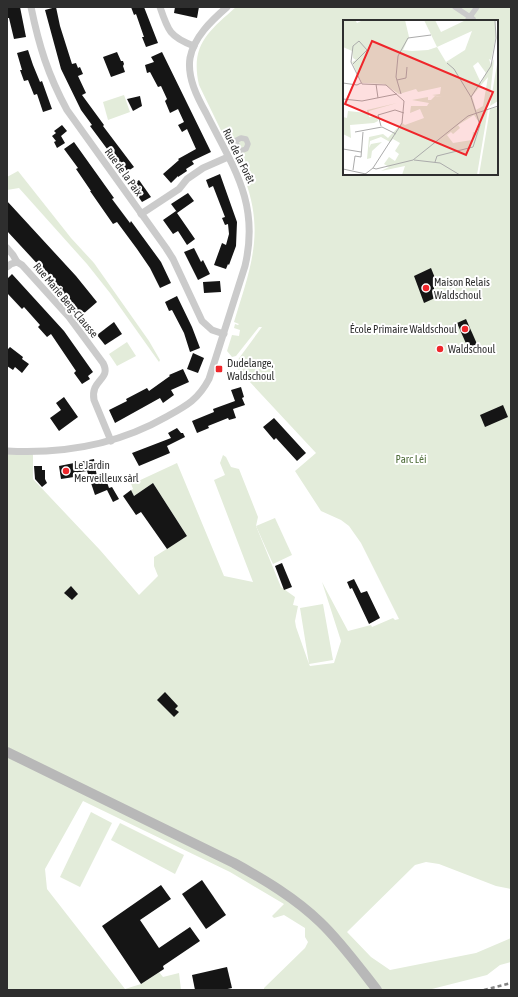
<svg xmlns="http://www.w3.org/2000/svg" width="518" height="997" font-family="'Asap Condensed',sans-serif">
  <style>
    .green { fill: #e3ecda; fill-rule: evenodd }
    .building { fill: #151515 }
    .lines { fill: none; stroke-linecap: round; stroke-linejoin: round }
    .pedestrian { stroke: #cbcbcb; stroke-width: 5.5 }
    .minor { stroke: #cbcbcb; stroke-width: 7 }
    .secondary { stroke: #b8b8b8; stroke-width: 10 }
    .rail { stroke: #838383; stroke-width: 2.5; stroke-dasharray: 4 3; stroke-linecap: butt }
    .poi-dot { fill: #ef262b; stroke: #fff; stroke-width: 1.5 }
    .labels { text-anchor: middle; stroke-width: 4; stroke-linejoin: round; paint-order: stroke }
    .street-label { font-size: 11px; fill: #2e2e2e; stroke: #fff }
    .poi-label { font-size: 11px; fill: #2e2e2e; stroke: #fff; text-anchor: start }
    .park-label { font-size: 11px; fill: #4e6c39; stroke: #fff }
    .inset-road { fill: none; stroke: #ababab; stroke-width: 1 }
    .view { fill: #ef262b; fill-opacity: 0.15; stroke: #ef262b; stroke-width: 2 }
    .inset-edge { fill: none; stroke: #2e2e2e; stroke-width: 2 }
  </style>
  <rect width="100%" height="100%" fill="#fff"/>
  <!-- green -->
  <g class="green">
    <path d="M236 7H511V889L496 886 439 864 426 862 415 865 347 932 371 957 390 970 476 953 511 938V962L500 965 487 975 428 990H264V988L305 948 308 942 305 937V928L284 915 274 918 272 916 284 904 230 872 83 801 45 869 47 889 125 989 141 984 159 972 163 977 179 973 181 990H7V451L33 453V479L100 550 139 595 158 576 154 566V557L187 536 153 483 134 496 131 490 133 489 129 478 131 477 134 483 177 463 224 576 253 582 214 480 225 475 220 463 223 455 226 457 231 467 239 469 258 517 256 526 281 587 295 597 293 605 298 606 295 621 296 627 309 664 300 608 323 604 333 660 309 664 310 666 334 663 341 641 322 582 348 631 371 625 372 627 393 618 395 620 399 619 361 543 349 526 341 520 321 511 295 471 316 453 234 365 262 327H259L236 356 232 357 227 351 232 335 239 336 240 330 234 328 235 324 238 325 239 324 234 322C250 269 265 234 245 180L199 85C190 45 208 32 236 7ZM344 21H497V174H344Z"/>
    <path d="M124 95 130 112 108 120 103 102Z"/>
    <path d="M18 171 71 238 94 263 149 341 160 360 159 362 110 293 87 264 19 188 7 190V177Z"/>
    <path d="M127 342 136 356 117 366 109 354Z"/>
    <path d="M275 518 292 555 273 564 256 526Z"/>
    <path d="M91 812 112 823 80 887 60 877Z"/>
    <path d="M120 823 184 855 175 874 111 840Z"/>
  </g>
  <!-- building -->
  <g class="building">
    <path d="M7 7H20L26 37 14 39 9 18H7Z"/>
    <path d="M56 7 60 26 72 64 76 63 78 68 80 67 83 74 78 76 86 93 82 95 104 125 103 126 134 167 125 173 90 126 92 125 81 110 61 69 45 10Z"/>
    <path d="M131 7H144L158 43 146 47 142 37H144L136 14 134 15Z"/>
    <path d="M175 7H199L197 18 174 13Z"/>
    <path d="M28 50 33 65 40 82 42 81 52 109 43 112 37 94 34 95 28 80 24 81 20 70H22L17 53Z"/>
    <path d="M117 52 121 61H123L124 64 123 66 125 72 111 77 103 57Z"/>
    <path d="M162 52 211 152 192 161 194 164 186 169 187 171 178 177V176L171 183 163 174 179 160 178 159 196 149 187 129 182 132 178 125 184 122 178 109 170 113 165 101 167 99 161 86 158 87 150 72 147 73 145 65 154 62 151 57Z"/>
    <path d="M140 96 142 106 133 111 127 99Z"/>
    <path d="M62 125 67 131 61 136 65 143 57 148 54 142 56 141 52 136 56 133 54 131Z"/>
    <path d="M74 142 114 198 112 199 130 223 131 221 161 262 171 283 160 288 150 268 137 249 117 222 113 224 90 191H91L76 169 78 168 64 149Z"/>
    <path d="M220 174 237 222 236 246 229 265 228 264 226 269 214 265 222 243 226 245 229 234 228 224 225 225 222 218 225 217 213 186 209 188 206 180Z"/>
    <path d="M139 180 151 197 142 202 131 186Z"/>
    <path d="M188 193 194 201 177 213 195 239 187 245 178 231 173 234 163 220 176 211 177 212 171 204Z"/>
    <path d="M7 201 76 276 97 302 82 315 56 284 7 231Z"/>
    <path d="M194 248 201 262 203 260 210 274 198 280 184 252Z"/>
    <path d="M431 268 435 278 433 279 435 298 424 303 414 276Z"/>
    <path d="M12 274 64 331 93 372 88 376 90 379 82 384 74 373 76 371 51 334 47 337 38 327 40 325 24 307 22 309 7 293V279Z"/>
    <path d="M220 281 221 292 204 293 203 282Z"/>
    <path d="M177 296 192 327 200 348 190 352 184 333 172 310 169 311 165 302Z"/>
    <path d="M466 319 477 344 468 348 457 323Z"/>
    <path d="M114 322 122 334 105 345 97 335Z"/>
    <path d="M10 347 23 357 22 359 29 364 22 373 15 367 13 370 7 366V350Z"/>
    <path d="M193 353 204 358 198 373 187 369Z"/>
    <path d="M183 369 189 382 171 390 174 395 163 403 160 398 115 423 109 410 127 401 126 399 147 388 149 391 170 376 169 375Z"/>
    <path d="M241 387 244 397 242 398 245 405 233 409 236 418 229 420 228 418 208 426 209 428 197 433 192 421 214 412 213 409 235 401 231 390Z"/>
    <path d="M64 397 78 417 59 431 50 418 61 410 56 403Z"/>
    <path d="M503 405 508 417 485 427 480 415Z"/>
    <path d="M274 418 306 453 297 461 276 438 274 440 263 427Z"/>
    <path d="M177 428 181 433H183L185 437 167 446 170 453 139 466 132 453 171 438 168 433Z"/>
    <path d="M94 459 97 477 104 474 109 488 112 487 119 499 113 502 107 490 95 495 87 471 73 473 74 477 61 479 59 466Z"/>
    <path d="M34 466H42V470H45V479L47 483 42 487 35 479Z"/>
    <path d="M153 483 187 536 167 549 141 512 136 515 123 496 131 490 134 496Z"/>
    <path d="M282 563 292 587 284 590 275 566Z"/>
    <path d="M354 579 361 593 367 591 380 618 369 624 352 588 350 589 347 582Z"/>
    <path d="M71 586 78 594 72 600 64 593Z"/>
    <path d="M165 692 178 706 175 709 179 712 174 717 157 700Z"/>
    <path d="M202 880 226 915 206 929 182 894Z"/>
    <path d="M161 885 171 899 140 920 159 948 190 927 200 941 163 966 164 969 141 984 102 926Z"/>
    <path d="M227 967 232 988 223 990H195L192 975Z"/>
  </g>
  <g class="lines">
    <!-- pedestrian -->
    <g class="pedestrian">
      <path d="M455 7 473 19"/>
      <path d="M467 21 477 7"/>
      <path d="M241 138 246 139 248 144 246 149 240 151 235 141Z"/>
    </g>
    <!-- minor -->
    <g class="minor">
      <path d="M31 7C39 46 48 75 67 110L166 248 173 259 202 321 212 330 224 334"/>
      <path d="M160 7C168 31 170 37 194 46"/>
      <path d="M141 214 179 189 187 179 203 168 228 157"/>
      <path d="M7 248 13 255 17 262"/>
      <path d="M7 267 11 264 17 262 22 265 69 317 103 363C112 380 90 379 94 400L111 441"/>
      <path d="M7 451C63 454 117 445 166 417 186 406 198 400 209 379L245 266C260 203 233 167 206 113 197 97 187 77 190 58 194 37 211 21 227 7"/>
    </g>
    <!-- secondary -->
    <path class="secondary" d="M7 752 234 863C265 880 295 898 320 922 341 942 359 967 377 990"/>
    <!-- rail -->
    <path class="rail" d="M484 990 511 983"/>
  </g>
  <!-- markers -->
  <g class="poi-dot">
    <circle cx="426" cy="288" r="4"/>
    <circle cx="465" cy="329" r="4"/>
    <circle cx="440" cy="349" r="4"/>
    <rect x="215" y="365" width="8" height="8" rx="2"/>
    <circle cx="66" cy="471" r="4"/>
  </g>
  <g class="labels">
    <!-- street labels -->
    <g class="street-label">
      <text transform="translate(239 156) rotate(64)" y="4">Rue de la Forêt</text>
      <text transform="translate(124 172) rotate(54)" y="4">Rue de la Paix</text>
      <text transform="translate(66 300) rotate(50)" y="4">Rue Marie Berg-Clausse</text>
    </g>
    <!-- poi labels -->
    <g class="poi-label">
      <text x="434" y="286">Maison Relais<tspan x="434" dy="13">Waldschoul</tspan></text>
      <text x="457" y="333" text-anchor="end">École Primaire Waldschoul</text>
      <text x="448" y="353">Waldschoul</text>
      <text x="227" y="367">Dudelange,<tspan x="227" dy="13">Waldschoul</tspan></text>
      <text x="74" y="469">Le Jardin<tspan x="74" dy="13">Merveilleux sàrl</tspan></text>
    </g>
    <!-- park labels -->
    <g class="park-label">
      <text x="411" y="463">Parc Léi</text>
    </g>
  </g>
  <!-- overview -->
  <g transform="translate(343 20)">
    <rect width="155" height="155" fill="#fff"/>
    <path d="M0 0H12L14 3 20 0H62L66 17 60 30 69 31 85 30 94 27 81 0H92L98 12 123 0H152L153 16 148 40 146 39 148 45 151 39 146 85 143 88 145 89 134 155H59L62 146 38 151 46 147 41 144 46 137 52 141 56 134 52 131 57 123 50 119 47 122 38 117 27 121 26 128 28 124 39 122 29 131 28 138 24 139 26 117 40 114 45 118 59 103 62 105 81 98 77 89 67 93 68 86H84L86 83 69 80 85 77V80H88L92 76 99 77 89 75 97 74 98 67 75 72 73 69 56 74 41 64 19 63 9 42 13 40 10 38 9 31 0 27ZM129 11 122 30 103 42 94 27ZM135 42 143 53 138 63 130 46ZM145 57 140 86 133 90 129 76ZM131 95 137 104 134 113 130 112 129 120 110 123 104 115 108 112 110 114 117 108 115 105ZM154 44 155 81 147 86ZM54 83 26 91V97L34 96 35 101 31 103 7 105 8 118 0 114V97L4 98 5 91 24 93V90ZM155 87V155H136L147 89Z" fill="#e3ecda" fill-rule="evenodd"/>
    <path class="inset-road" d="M8 42 19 64 43 65 61 81 59 103 30 148M8 42 10 26 16 21 24 30 10 44M54 60 63 58 64 47M0 63 14 65 18 63M0 63V80M33 64 35 78M58 74 53 57 55 36 65 18 88 15M128 77 148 46 153 18 152 0M0 79 19 81 54 74M38 106 35 95 52 90 61 93M12 112 39 107 53 114M0 129 18 132M71 140 97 143 117 155M92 142 94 136 130 127 137 105 128 77 111 49 104 43M0 149 23 154M33 149 70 140 125 96 155 86M10 150 12 136 18 137 20 112M21 155 30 148 33 149"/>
    <path class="view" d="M29 21 150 72 123 135 2 84Z"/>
    <rect width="155" height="155" class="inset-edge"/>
  </g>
  <!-- border -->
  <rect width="518" height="997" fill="none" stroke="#2e2e2e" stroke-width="16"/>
</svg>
